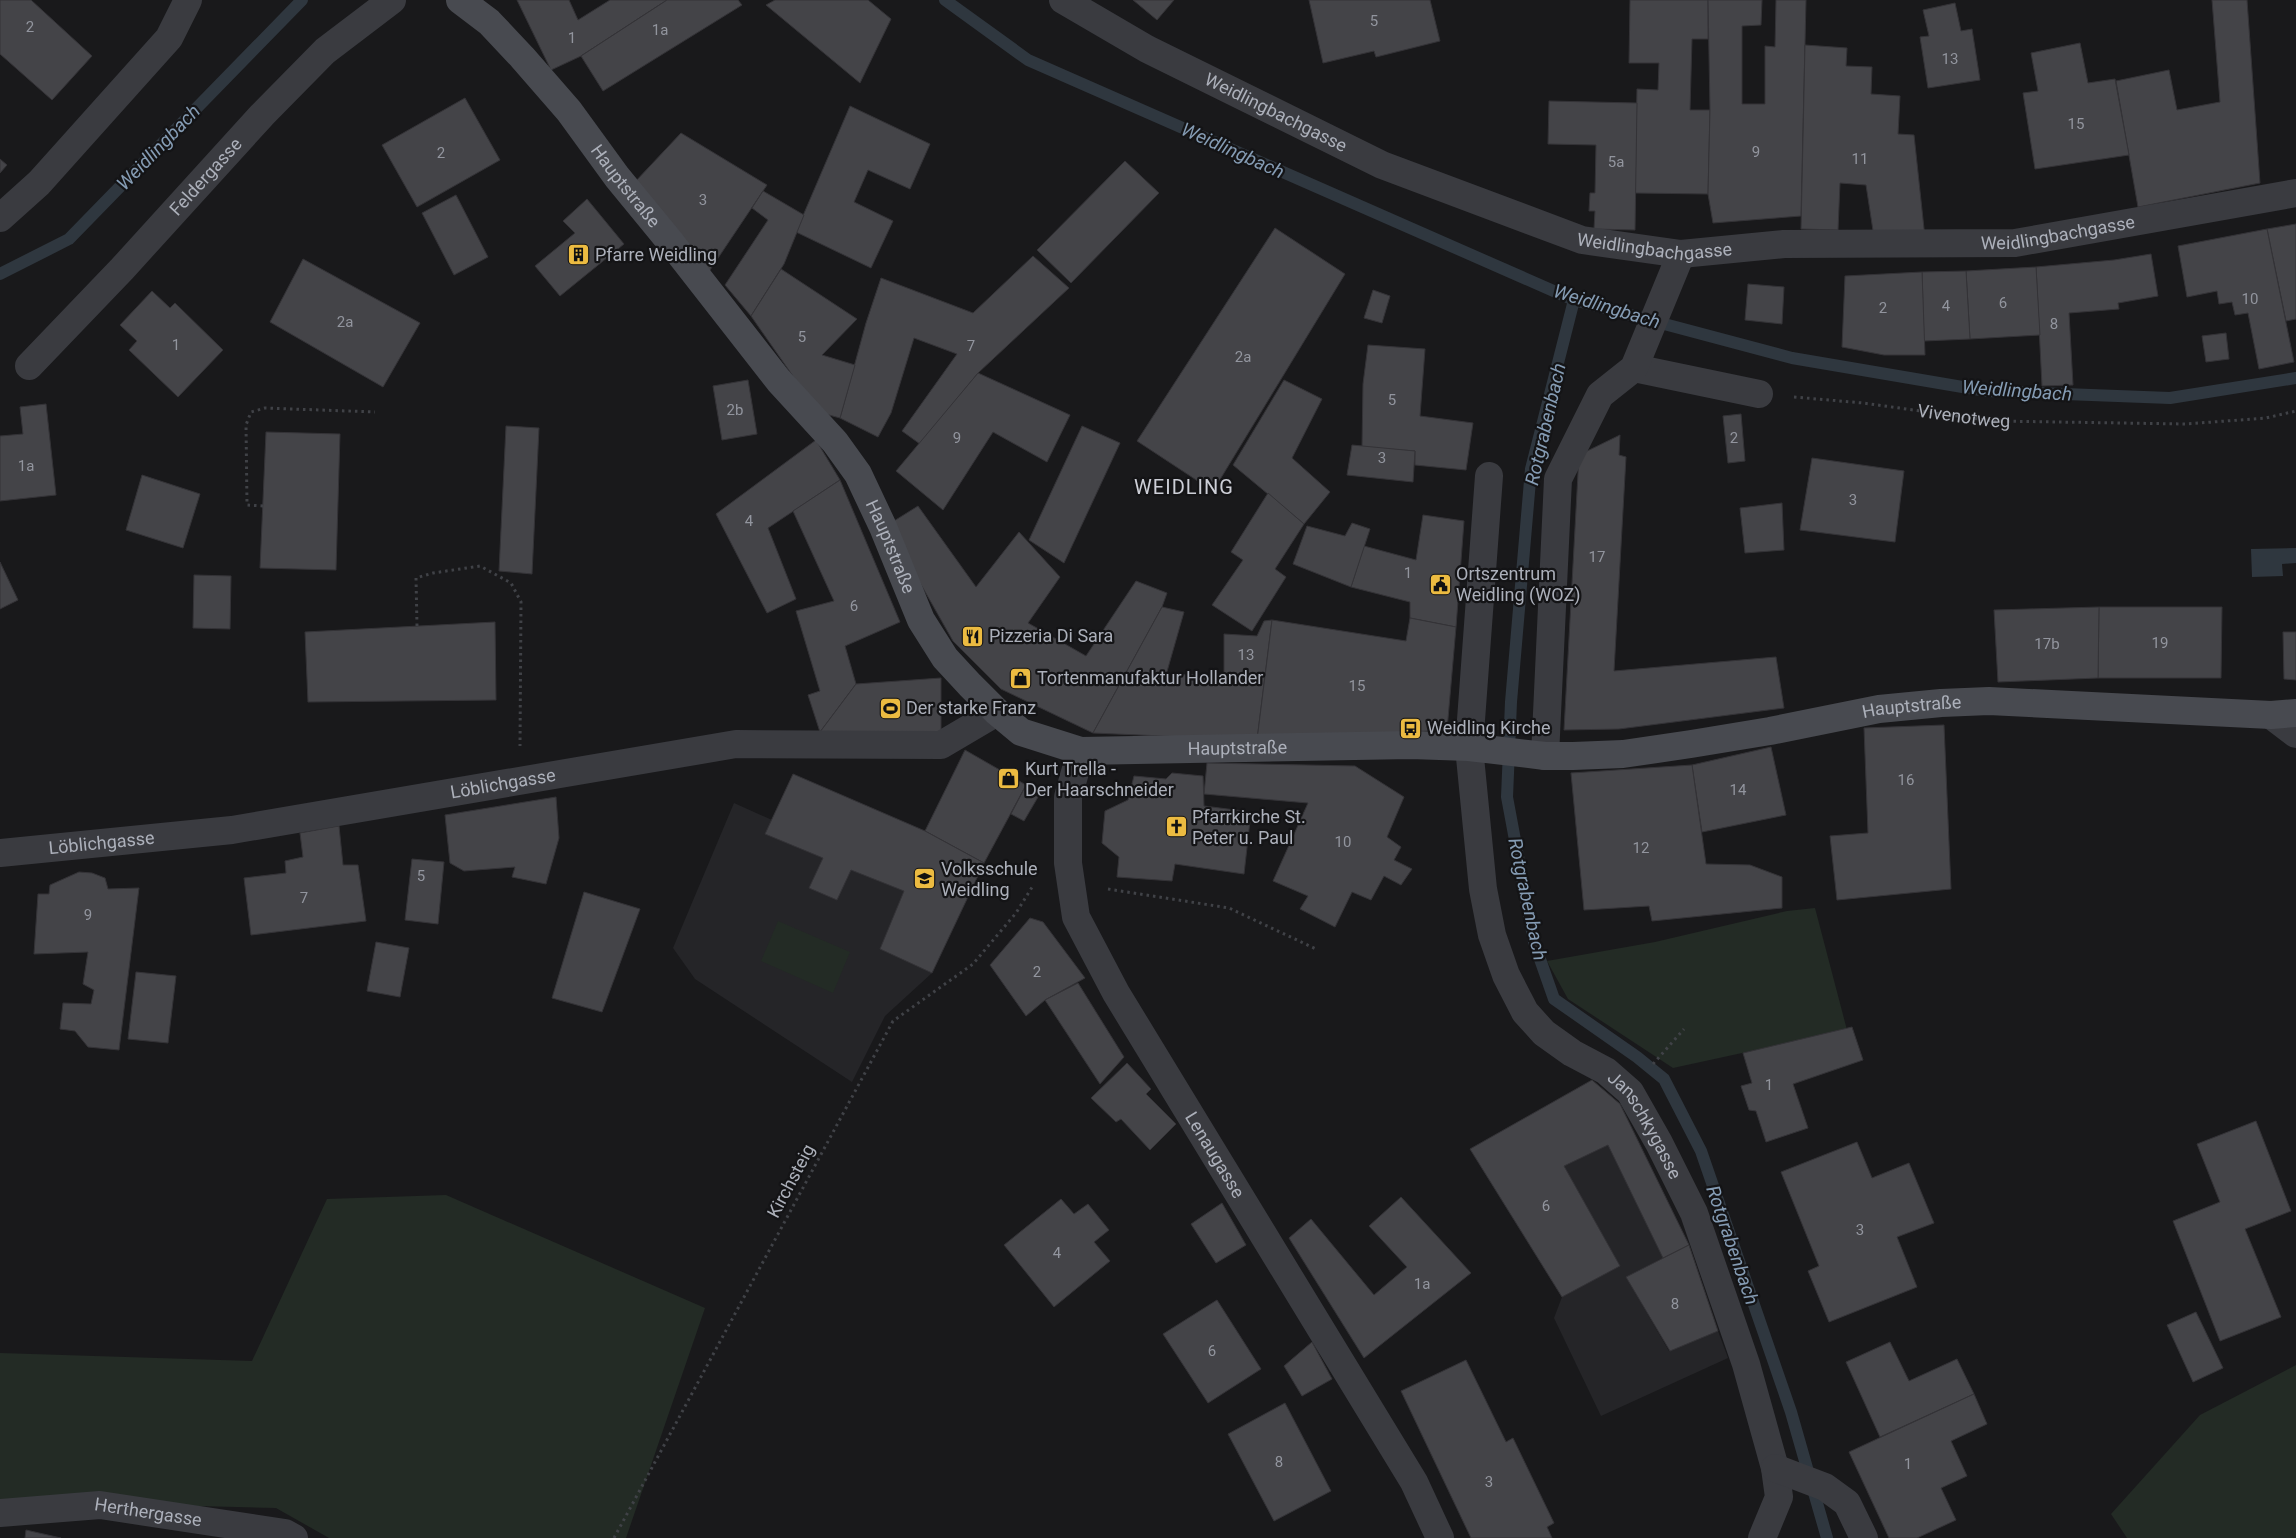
<svg xmlns="http://www.w3.org/2000/svg" width="2296" height="1538" font-family="Roboto,sans-serif">
  <style>
    .built { fill: #252528 }
    .green { fill: #232b25 }
    .water { fill: #2f373f }
    .lines { fill: none; stroke-linecap: round; stroke-linejoin: round }
    .stream { stroke: #2f373f; stroke-width: 12 }
    .building { fill: #444448; stroke: #343337 }
    .path { stroke: #404247; stroke-width: 3; stroke-dasharray: 2.5 4; stroke-linecap: butt }
    .street { stroke: #3a3b40; stroke-width: 28 }
    .secondary { stroke: #484a50; stroke-width: 28 }
    .labels { text-anchor: middle; stroke-width: 4.5; stroke-linejoin: round; paint-order: stroke }
    .number-label { font-size: 15px; fill: #92959e }
    .street-label { font-size: 18px; fill: #acb0ba; stroke: #141416 }
    .poi-label { font-size: 18px; fill: #acb0ba; stroke: #141416; text-anchor: start }
    .water-label { font-size: 19px; font-style: italic; fill: #859cb4; stroke: #141416 }
    .quarter-label { font-size: 20px; letter-spacing: 1px; fill: #cdcfd7; stroke: #141416 }
  </style>
  <rect width="100%" height="100%" fill="#19191b"/>
  <!-- built -->
  <g class="built">
    <path d="M734 803 772 820 765 834 823 858 809 888 837 899 851 870 904 891 880 949 932 973 885 1016 852 1082 695 979 673 948Z"/>
    <path d="M1608 1145 1663 1258 1626 1277 1669 1351 1718 1331 1728 1358 1601 1416 1554 1318 1562 1297 1620 1266 1564 1166Z"/>
  </g>
  <!-- green -->
  <g class="green">
    <path d="M1815 908 1847 1030 1673 1068 1568 999 1547 961 1655 942 1787 911Z"/>
    <path d="M778 921 850 952 833 993 761 961Z"/>
    <path d="M446 1195 705 1308 626 1538H329L276 1508 0 1501V1353L252 1361 327 1199Z"/>
    <path d="M2296 1365V1538H2127L2111 1514 2200 1415Z"/>
  </g>
  <!-- water -->
  <path class="water" d="M2296 548V563L2282 564 2283 576 2252 577 2251 549Z"/>
  <g class="lines">
    <!-- stream -->
    <g class="stream">
      <path d="M945 0 1028 60 1574 300 1792 358 1986 391 2170 398 2296 378"/>
      <path d="M0 274 69 239 302 0"/>
      <path d="M1574 300 1531 469 1511 702 1507 797 1534 942 1554 999 1637 1057 1664 1079 1701 1151 1791 1412 1827 1538"/>
    </g>
  </g>
  <!-- building -->
  <g class="building">
    <path d="M0 0H31L92 56 52 100 0 54Z"/>
    <path d="M517 0H569L578 20 610 0H667L581 56 551 70Z"/>
    <path d="M667 0H738L742 5 603 91 581 56Z"/>
    <path d="M775 0H868L891 19 860 83 766 5Z"/>
    <path d="M1133 0H1174L1157 20Z"/>
    <path d="M1309 0H1430L1440 41 1376 57 1374 51 1323 63Z"/>
    <path d="M1630 0H1708V39H1692L1690 110H1710L1708 194 1635 193 1637 89 1658 90 1659 63H1629Z"/>
    <path d="M1708 0H1762L1761 25 1742 26V104H1765V46L1775 47 1776 0H1806L1801 216 1713 223 1708 194 1710 110Z"/>
    <path d="M2212 0H2247L2260 183 2138 207 2116 81 2169 70 2177 110 2220 102Z"/>
    <path d="M1955 3 1961 31 1972 29 1980 80 1928 88 1920 37 1929 36 1923 10Z"/>
    <path d="M2080 43 2088 83 2115 79 2129 155 2035 169 2023 93 2038 91 2031 53Z"/>
    <path d="M1805 45 1847 48 1846 66 1872 67 1871 94 1900 96 1898 134 1914 135 1925 238 1874 237 1866 185 1840 183 1838 230 1801 229Z"/>
    <path d="M465 98 500 160 417 207 382 145Z"/>
    <path d="M1549 101 1637 103 1635 230 1594 229 1595 211H1589L1590 193H1595L1596 145 1548 144Z"/>
    <path d="M850 106 930 144 910 189 868 170 854 202 893 221 871 268 796 232Z"/>
    <path d="M681 133 767 185 708 273 634 183Z"/>
    <path d="M0 159 7 165 0 173Z"/>
    <path d="M1125 161 1159 193 1071 283 1037 250Z"/>
    <path d="M763 191 804 215 784 264 751 316 725 285 768 220 752 208Z"/>
    <path d="M456 195 488 257 454 275 422 213Z"/>
    <path d="M587 199 624 244 560 296 535 266 575 233 563 221Z"/>
    <path d="M2296 224V319L2286 321 2267 229Z"/>
    <path d="M1275 228 1345 274 1213 491 1137 441Z"/>
    <path d="M2267 229 2294 362 2259 369 2248 313 2235 315 2232 302 2219 304 2217 291 2187 297 2178 246Z"/>
    <path d="M2151 254 2158 296 2118 303 2119 309 2069 313 2073 385 2042 386 2036 267 2114 260Z"/>
    <path d="M1033 256 1069 288 978 373 920 444 902 431 957 354 914 338 891 413 878 437 840 418 866 323 881 278 973 313Z"/>
    <path d="M303 259 420 323 383 387 270 322Z"/>
    <path d="M2036 267 2040 335 1970 339 1966 271Z"/>
    <path d="M781 269 857 319 822 355 855 365 840 418 818 412 751 316Z"/>
    <path d="M1966 271 1970 339 1924 341 1922 272Z"/>
    <path d="M1922 272 1925 355H1884L1842 347 1845 276Z"/>
    <path d="M1748 284 1784 287 1782 324 1745 320Z"/>
    <path d="M1373 290 1390 296 1382 323 1364 318Z"/>
    <path d="M152 291 170 308 175 303 223 350 178 397 129 350 137 341 120 325Z"/>
    <path d="M2226 333 2229 359 2206 362 2202 336Z"/>
    <path d="M1368 345 1425 349 1420 416 1473 423 1466 470 1415 465V451L1362 447 1363 384Z"/>
    <path d="M978 373 1070 415 1047 462 993 432 943 510 896 471Z"/>
    <path d="M748 380 757 434 722 440 713 386Z"/>
    <path d="M1284 380 1322 399 1292 458 1330 492 1304 524 1233 465Z"/>
    <path d="M46 404 56 495 0 501V436L23 434 20 407Z"/>
    <path d="M1741 414 1745 461 1728 463 1723 416Z"/>
    <path d="M506 426 539 428 532 574 499 571Z"/>
    <path d="M1082 426 1120 443 1064 563 1029 540Z"/>
    <path d="M266 432 340 434 336 570 260 568Z"/>
    <path d="M1620 435 1619 455 1626 457 1614 671 1776 657 1784 708 1619 729 1564 730 1579 455Z"/>
    <path d="M816 440 840 480 768 528 796 599 767 613 716 514Z"/>
    <path d="M1352 445 1415 451 1413 482 1347 475Z"/>
    <path d="M1812 458 1904 471 1895 542 1800 530Z"/>
    <path d="M142 475 200 494 183 548 126 530Z"/>
    <path d="M840 480 900 622 845 646 856 684 820 732 808 695 820 691 796 611 834 601 793 511Z"/>
    <path d="M1268 493 1304 524 1275 569 1286 577 1252 631 1212 605 1243 560 1231 552Z"/>
    <path d="M1782 503 1784 550 1745 553 1740 508Z"/>
    <path d="M918 506 976 587 1019 532 1060 577 1028 623 1086 656 1136 581 1167 593 1162 607 1093 733 1001 689 953 641 919 581 894 521Z"/>
    <path d="M1423 515 1464 521 1456 627 1410 618V602L1351 587 1364 546 1416 560Z"/>
    <path d="M1352 523 1370 529 1351 587 1293 564 1307 526 1345 536Z"/>
    <path d="M0 562 18 600 0 609Z"/>
    <path d="M194 575 231 576 230 629 193 628Z"/>
    <path d="M1162 607 1184 612 1166 675 1224 674V634L1257 636 1264 621 1272 620 1257 740 1093 733Z"/>
    <path d="M2099 607H2222L2221 678H2098Z"/>
    <path d="M2099 607 2098 678 1998 682 1994 610Z"/>
    <path d="M1410 618 1456 627 1447 730 1257 740 1272 620 1406 641Z"/>
    <path d="M495 622 496 700 308 702 305 632Z"/>
    <path d="M2283 632H2296V680L2284 679Z"/>
    <path d="M941 678V732H820L856 684Z"/>
    <path d="M1944 725 1951 889 1837 900 1830 836 1868 833 1864 728Z"/>
    <path d="M1771 747 1786 815 1702 832 1692 765Z"/>
    <path d="M965 750 1026 785 984 863 925 831Z"/>
    <path d="M1207 763 1355 766 1404 797 1387 837 1401 847 1394 860 1412 869 1401 885 1384 876 1371 900 1352 892 1335 927 1300 909 1308 896 1273 881 1308 803 1204 794Z"/>
    <path d="M1692 765 1706 864 1750 865 1782 877V908L1652 921 1649 906 1584 910 1571 773Z"/>
    <path d="M1172 773 1203 776 1204 806 1251 812 1244 874 1175 864 1172 881 1117 877 1119 857 1102 843 1105 811 1128 800 1134 776 1166 779Z"/>
    <path d="M793 774 925 831 984 863 932 973 880 949 904 891 851 870 837 900 809 888 823 858 765 834Z"/>
    <path d="M1024 789 1038 797 1024 821 1011 814Z"/>
    <path d="M556 797 559 838 546 884 512 877 515 867 464 871 450 863 445 815Z"/>
    <path d="M339 826 343 865H358L366 921 251 935 244 878 286 873 285 861 303 857 300 833Z"/>
    <path d="M412 859 444 862 438 924 405 920Z"/>
    <path d="M79 872 92 873 105 878 108 889 139 888 119 1050 88 1047 75 1031 60 1029 63 1003 91 1004 94 990 83 984 88 952 34 954 38 894H49L50 885Z"/>
    <path d="M584 892 640 909 602 1012 552 998Z"/>
    <path d="M1030 918 1043 922 1085 978 1045 1000 1026 1016 990 965Z"/>
    <path d="M376 942 409 948 400 997 367 991Z"/>
    <path d="M136 972 176 976 168 1043 128 1039Z"/>
    <path d="M1078 983 1124 1057 1100 1084 1045 1000Z"/>
    <path d="M1852 1027 1863 1060 1793 1084 1808 1128 1766 1142 1756 1111 1749 1110 1741 1086 1752 1083 1743 1053Z"/>
    <path d="M1127 1063 1151 1089 1146 1094 1176 1124 1150 1150 1121 1119 1116 1122 1091 1098Z"/>
    <path d="M1592 1080 1620 1104 1689 1245 1663 1258 1608 1145 1564 1166 1620 1266 1562 1297 1470 1149Z"/>
    <path d="M2256 1121 2291 1211 2245 1229 2281 1317 2220 1341 2173 1221 2220 1202 2197 1144Z"/>
    <path d="M1857 1142 1872 1178 1909 1163 1934 1223 1897 1237 1917 1287 1829 1322 1808 1271 1819 1266 1781 1172Z"/>
    <path d="M1401 1197 1471 1273 1364 1358 1289 1238 1311 1219 1374 1295 1407 1267 1369 1226Z"/>
    <path d="M1061 1199 1074 1214 1088 1204 1109 1230 1094 1242 1110 1261 1054 1307 1004 1245Z"/>
    <path d="M1222 1203 1246 1245 1216 1263 1191 1224Z"/>
    <path d="M1689 1245 1718 1331 1670 1351 1626 1277Z"/>
    <path d="M1217 1300 1261 1369 1208 1403 1163 1334Z"/>
    <path d="M2196 1312 2223 1368 2193 1382 2167 1325Z"/>
    <path d="M1312 1342 1332 1379 1302 1396 1284 1366Z"/>
    <path d="M1890 1342 1909 1381 1957 1359 1974 1394 1880 1437 1846 1362Z"/>
    <path d="M1466 1360 1506 1442 1513 1438 1554 1523 1547 1527 1552 1538H1471L1401 1391Z"/>
    <path d="M1974 1394 1987 1424 1951 1441 1967 1476 1941 1488 1956 1520 1917 1538H1889L1849 1452Z"/>
    <path d="M1285 1403 1331 1491 1274 1521 1228 1434Z"/>
    <path d="M26 1530 61 1538H25Z"/>
  </g>
  <g class="lines">
    <!-- path -->
    <g class="path">
      <path id="s1" d="M1794 397 1863 403 1993 421 2186 424 2266 418 2296 411"/>
      <path d="M263 506 247 505 246 425 251 412 265 408 375 412"/>
      <path d="M417 626 416 578 433 573 480 566 511 583 521 602 520 746"/>
      <path d="M1108 889 1229 908 1316 949"/>
      <path d="M1653 1064 1684 1029"/>
      <path d="M614 1538 893 1021 973 964 1016 913 1034 884"/>
    </g>
    <!-- street -->
    <g class="street">
      <path id="s2" d="M1063 0 1147 49 1382 165 1582 240 1681 254 1784 244 2015 243 2296 193"/>
      <path d="M0 218 39 183 169 38 188 0"/>
      <path id="s3" d="M29 366 122 269 262 115 325 51 392 0"/>
      <path d="M1634 368 1759 394"/>
      <path id="s4" d="M1489 476 1469 747 1483 889 1492 935 1506 975 1525 1012 1544 1033 1572 1053 1606 1071 1630 1092 1659 1143 1694 1213 1746 1364 1775 1468 1779 1497 1762 1538"/>
      <path d="M2271 715 2296 734"/>
      <path id="s5" d="M1081 751 1068 797V863L1076 917 1116 993 1414 1482 1440 1538"/>
      <path d="M1545 756 1558 479 1600 395 1634 368 1681 254"/>
      <path id="s6" d="M0 853 232 830 736 744 941 745 997 712"/>
      <path d="M1775 1468 1825 1487 1847 1503 1864 1538"/>
      <path id="s7" d="M0 1513 100 1505 285 1533 294 1538"/>
    </g>
    <!-- secondary -->
    <path class="secondary" id="s8" d="M460 0 489 22 522 57 569 111 617 177 672 244 779 381 835 442 858 474 883 527 921 620 945 658 970 685 997 712 1021 732 1081 751 1411 745 1469 747 1545 756H1573L1623 754 1691 744 1770 731 1879 709 1941 703 1989 701 2271 715 2296 713"/>
  </g>
  <!-- icons -->
  <defs>
    <symbol id="building-square" viewBox="-11 -11 22 22"><rect x="-9" y="-9" width="18" height="18" rx="4" fill="#ecbb41" stroke="#141416"/><path d="M-4-6H4V6H1V3H-1V6H-4ZM-2.5-4.3h1.7v1.8h-1.7ZM.8-4.3h1.7v1.8H.8ZM-2.5-1h1.7V.8h-1.7ZM.8-1h1.7V.8H.8Z" fill="#111"/></symbol>
    <symbol id="civic-square" viewBox="-11 -11 22 22"><rect x="-9" y="-9" width="18" height="18" rx="4" fill="#ecbb41" stroke="#141416"/><path d="M-.6-6.5H3V-4.5H.6V-3L4-1V1h2V6H-6V1h2V-1L-.6-3ZM-1.2 2.5V6h2.4V2.5Z" fill="#111"/></symbol>
    <symbol id="restaurant-square" viewBox="-11 -11 22 22"><rect x="-9" y="-9" width="18" height="18" rx="4" fill="#ecbb41" stroke="#141416"/><path d="M-5-6h1v4h1v-4h1v4h1v-4h1v5L-1.5 .5V6h-2V.5L-5-1ZM5-6V6H3V1.5H1.5Q1.5-4 5-6Z" fill="#111"/></symbol>
    <symbol id="shop-square" viewBox="-11 -11 22 22"><rect x="-9" y="-9" width="18" height="18" rx="4" fill="#ecbb41" stroke="#141416"/><path d="M-5-2.5h2.3a2.7 3.5 0 0 1 5.4 0H5L5.5 6h-11ZM-1.5-2.5h3a1.5 2.3 0 0 0-3 0Z" fill="#111"/></symbol>
    <symbol id="stadium-square" viewBox="-11 -11 22 22"><rect x="-9" y="-9" width="18" height="18" rx="4" fill="#ecbb41" stroke="#141416"/><path d="M0-5a6.5 5 0 1 0 0 10a6.5 5 0 1 0 0-10ZM-3.5-1.8h7v3.6h-7Z" fill="#111"/></symbol>
    <symbol id="bus-square" viewBox="-11 -11 22 22"><rect x="-9" y="-9" width="18" height="18" rx="4" fill="#ecbb41" stroke="#141416"/><path d="M-5-6H5V4H4V6H2V4H-2V6H-4V4H-5ZM-3.5-4V0h7V-4ZM-3.5 1.2v1.5H-2V1.2ZM2 1.2v1.5H3.5V1.2Z" fill="#111"/></symbol>
    <symbol id="church-square" viewBox="-11 -11 22 22"><rect x="-9" y="-9" width="18" height="18" rx="4" fill="#ecbb41" stroke="#141416"/><path d="M-1.2-6h2.4v3.5h3.3v2.4h-3.3V6h-2.4V-.1h-3.3v-2.4h3.3Z" fill="#111"/></symbol>
    <symbol id="school-square" viewBox="-11 -11 22 22"><rect x="-9" y="-9" width="18" height="18" rx="4" fill="#ecbb41" stroke="#141416"/><path d="M0-5L7-2L0 1L-7-2ZM-4 1L0 2.5L4 1V4Q0 6-4 4Z" fill="#111"/></symbol>
  </defs>
  <g fill-rule="evenodd">
    <use href="#building-square" x="566" y="242" width="25" height="25"/>
    <use href="#civic-square" x="1428" y="572" width="25" height="25"/>
    <use href="#restaurant-square" x="960" y="624" width="25" height="25"/>
    <use href="#shop-square" x="1008" y="666" width="25" height="25"/>
    <use href="#stadium-square" x="878" y="696" width="25" height="25"/>
    <use href="#bus-square" x="1398" y="716" width="25" height="25"/>
    <use href="#shop-square" x="996" y="766" width="25" height="25"/>
    <use href="#church-square" x="1164" y="814" width="25" height="25"/>
    <use href="#school-square" x="912" y="866" width="25" height="25"/>
  </g>
  <g class="labels">
    <!-- number labels -->
    <g class="number-label">
      <text x="1374" y="26">5</text>
      <text x="30" y="32">2</text>
      <text x="660" y="35">1a</text>
      <text x="572" y="43">1</text>
      <text x="1950" y="64">13</text>
      <text x="2076" y="129">15</text>
      <text x="1756" y="157">9</text>
      <text x="441" y="158">2</text>
      <text x="1860" y="164">11</text>
      <text x="1616" y="167">5a</text>
      <text x="703" y="205">3</text>
      <text x="2250" y="304">10</text>
      <text x="2003" y="308">6</text>
      <text x="1946" y="311">4</text>
      <text x="1883" y="313">2</text>
      <text x="345" y="327">2a</text>
      <text x="2054" y="329">8</text>
      <text x="802" y="342">5</text>
      <text x="176" y="350">1</text>
      <text x="971" y="351">7</text>
      <text x="1243" y="362">2a</text>
      <text x="1392" y="405">5</text>
      <text x="735" y="415">2b</text>
      <text x="957" y="443">9</text>
      <text x="1734" y="443">2</text>
      <text x="1382" y="463">3</text>
      <text x="26" y="471">1a</text>
      <text x="1853" y="505">3</text>
      <text x="749" y="526">4</text>
      <text x="1597" y="562">17</text>
      <text x="1408" y="578">1</text>
      <text x="854" y="611">6</text>
      <text x="2160" y="648">19</text>
      <text x="2047" y="649">17b</text>
      <text x="1246" y="660">13</text>
      <text x="1357" y="691">15</text>
      <text x="1906" y="785">16</text>
      <text x="1738" y="795">14</text>
      <text x="1343" y="847">10</text>
      <text x="1641" y="853">12</text>
      <text x="421" y="881">5</text>
      <text x="304" y="903">7</text>
      <text x="88" y="920">9</text>
      <text x="1037" y="977">2</text>
      <text x="1769" y="1090">1</text>
      <text x="1546" y="1211">6</text>
      <text x="1860" y="1235">3</text>
      <text x="1057" y="1258">4</text>
      <text x="1422" y="1289">1a</text>
      <text x="1675" y="1309">8</text>
      <text x="1212" y="1356">6</text>
      <text x="1279" y="1467">8</text>
      <text x="1908" y="1469">1</text>
      <text x="1489" y="1487">3</text>
    </g>
    <!-- street labels -->
    <g class="street-label">
      <text dy="6" stroke="none"><textPath href="#s2" startOffset="241">Weidlingbachgasse</textPath></text>
      <text dy="6" stroke="none"><textPath href="#s3" startOffset="259">Feldergasse</textPath></text>
      <text dy="6" stroke="none"><textPath href="#s8" startOffset="250">Hauptstraße</textPath></text>
      <text dy="6" stroke="none"><textPath href="#s2" startOffset="1051">Weidlingbachgasse</textPath></text>
      <text dy="6" stroke="none"><textPath href="#s2" startOffset="646">Weidlingbachgasse</textPath></text>
      <text dy="6" stroke="none"><textPath href="#s1" startOffset="171">Vivenotweg</textPath></text>
      <text dy="6" stroke="none"><textPath href="#s8" startOffset="700">Hauptstraße</textPath></text>
      <text dy="6" stroke="none"><textPath href="#s8" startOffset="1829">Hauptstraße</textPath></text>
      <text dy="6" stroke="none"><textPath href="#s8" startOffset="1150">Hauptstraße</textPath></text>
      <text dy="6" stroke="none"><textPath href="#s6" startOffset="508">Löblichgasse</textPath></text>
      <text dy="6" stroke="none"><textPath href="#s6" startOffset="102">Löblichgasse</textPath></text>
      <text dy="6" stroke="none"><textPath href="#s4" startOffset="714">Janschkygasse</textPath></text>
      <text dy="6" stroke="none"><textPath href="#s5" startOffset="444">Lenaugasse</textPath></text>
      <text transform="translate(791 1181) rotate(-62)" y="6">Kirchsteig</text>
      <text dy="6" stroke="none"><textPath href="#s7" startOffset="149">Herthergasse</textPath></text>
    </g>
    <!-- poi labels -->
    <g class="poi-label">
      <text x="595" y="261">Pfarre Weidling</text>
      <text x="1456" y="580">Ortszentrum<tspan x="1456" dy="21">Weidling (WOZ)</tspan></text>
      <text x="989" y="642">Pizzeria Di Sara</text>
      <text x="1037" y="684">Tortenmanufaktur Hollander</text>
      <text x="906" y="714">Der starke Franz</text>
      <text x="1427" y="734">Weidling Kirche</text>
      <text x="1025" y="775">Kurt Trella -<tspan x="1025" dy="21">Der Haarschneider</tspan></text>
      <text x="1192" y="823">Pfarrkirche St.<tspan x="1192" dy="21">Peter u. Paul</tspan></text>
      <text x="941" y="875">Volksschule<tspan x="941" dy="21">Weidling</tspan></text>
    </g>
    <!-- water labels -->
    <g class="water-label">
      <text transform="translate(158 147) rotate(-46)" y="7">Weidlingbach</text>
      <text transform="translate(1233 150) rotate(24)" y="7">Weidlingbach</text>
      <text transform="translate(1607 306) rotate(17)" y="7">Weidlingbach</text>
      <text transform="translate(2017 390) rotate(4)" y="7">Weidlingbach</text>
      <text transform="translate(1545 424) rotate(-77)" y="7">Rotgrabenbach</text>
      <text transform="translate(1528 899) rotate(78)" y="7">Rotgrabenbach</text>
      <text transform="translate(1733 1245) rotate(71)" y="7">Rotgrabenbach</text>
    </g>
    <!-- quarter labels -->
    <g class="quarter-label">
      <text x="1184" y="494">WEIDLING</text>
    </g>
  </g>
</svg>
